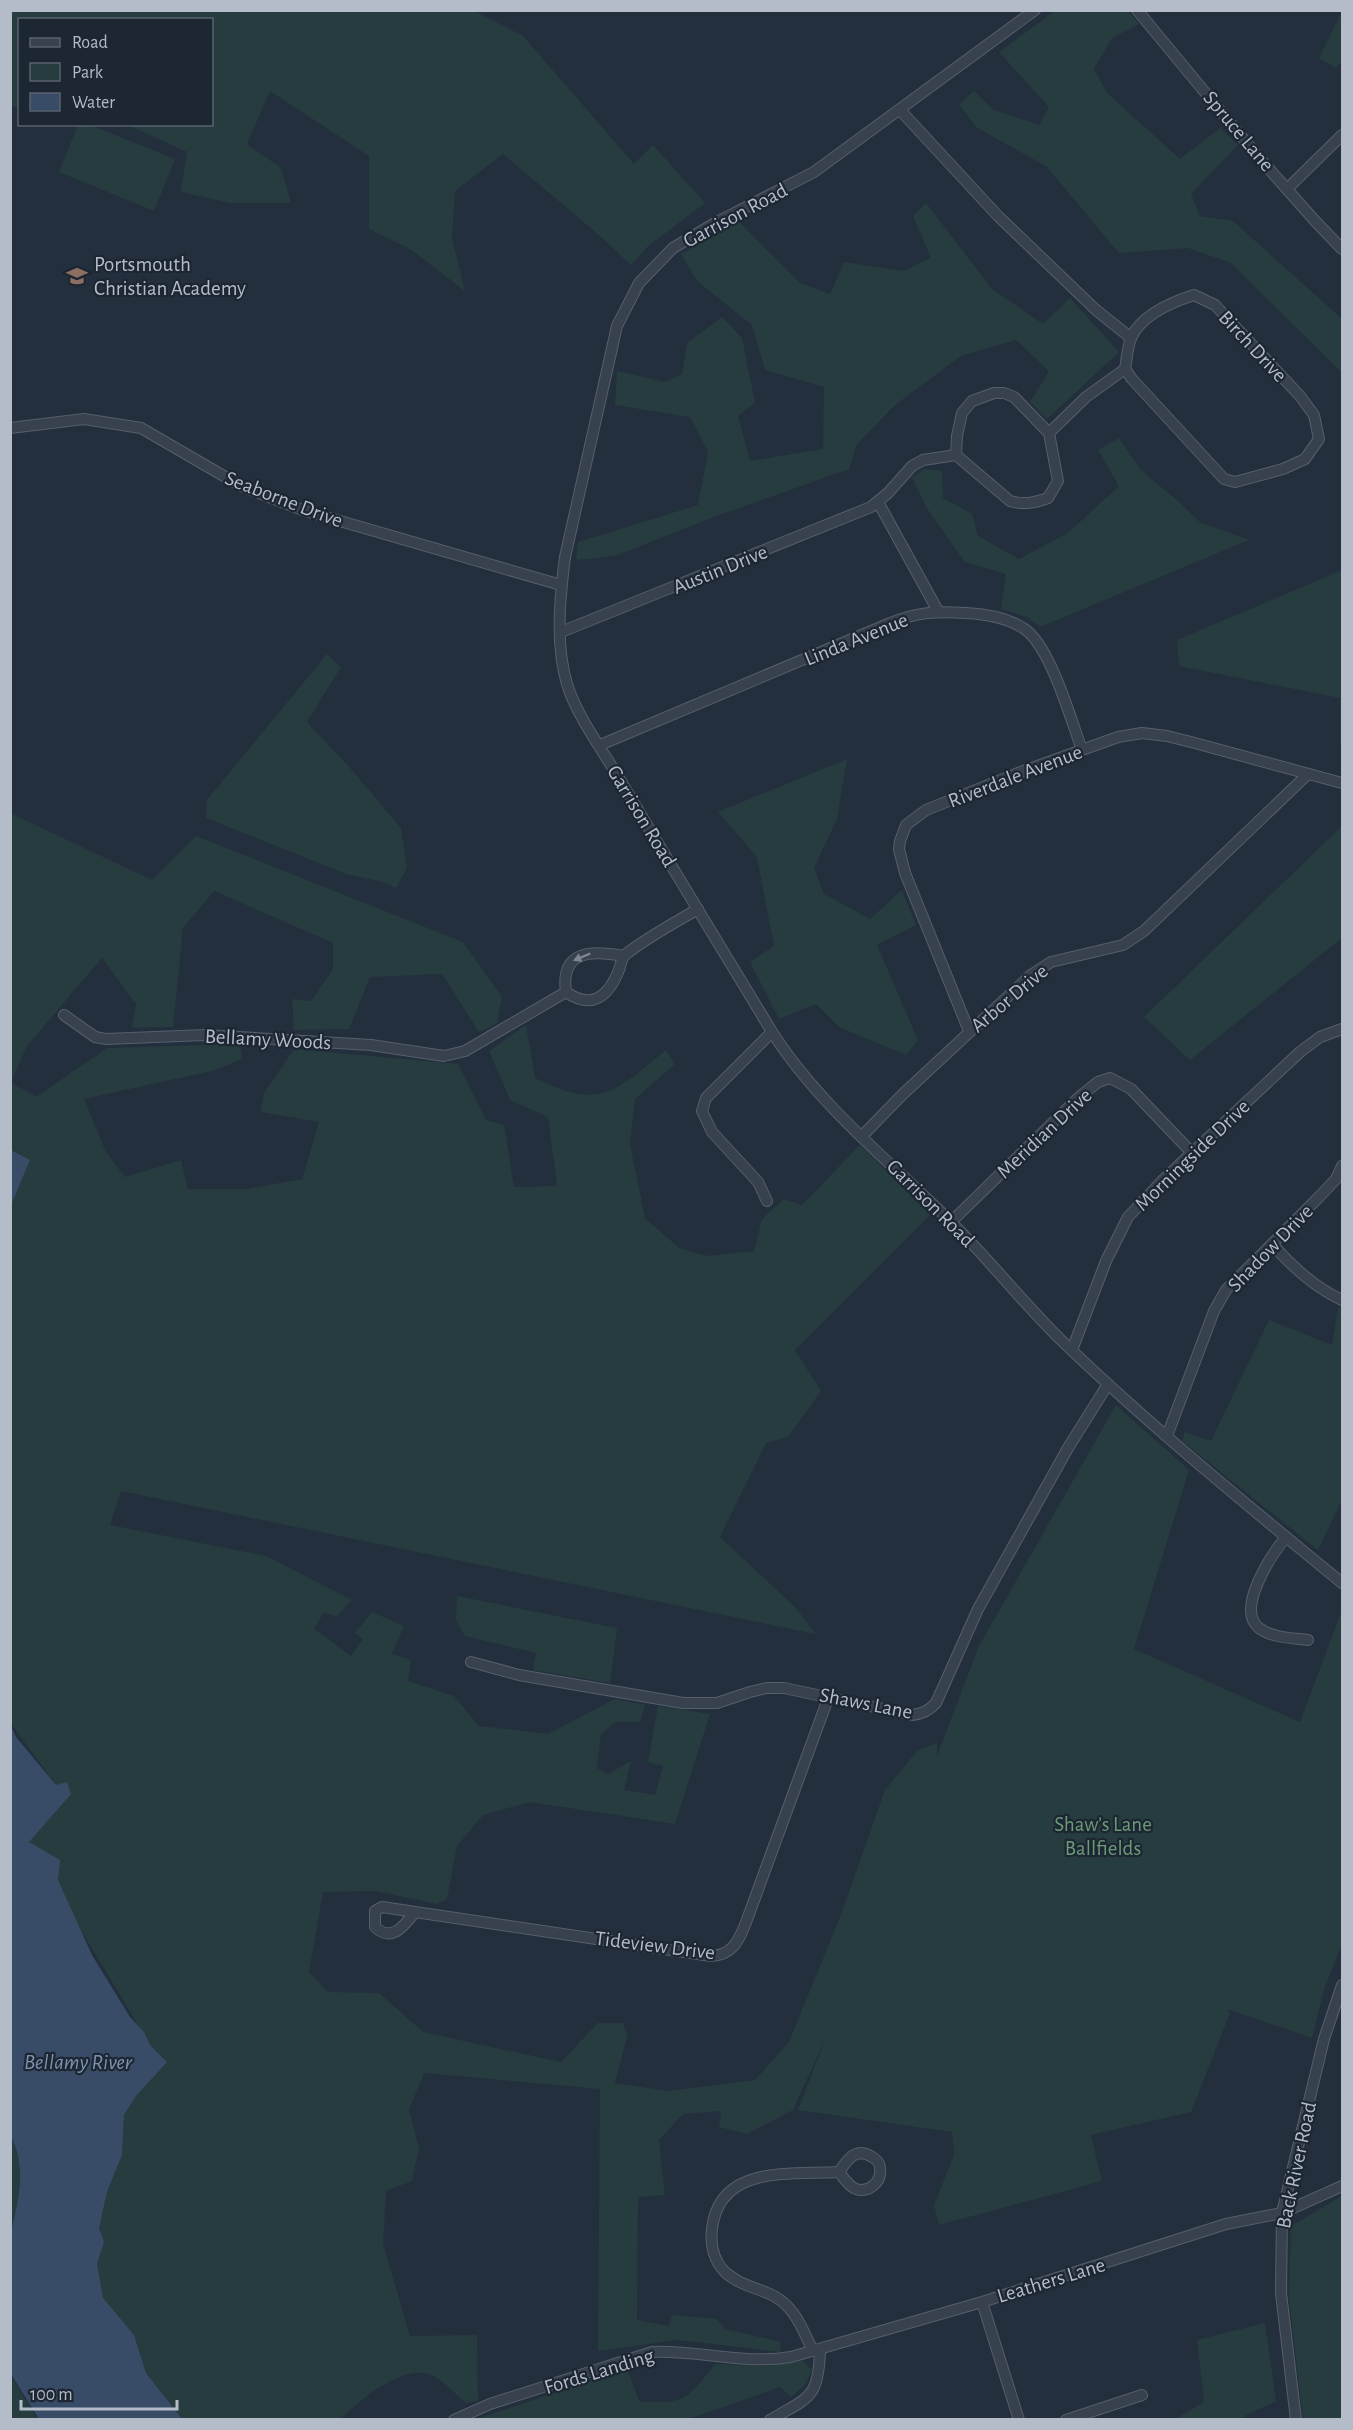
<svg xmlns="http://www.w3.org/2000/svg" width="1353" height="2430" font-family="'Alegreya Sans',sans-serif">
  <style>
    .green { fill: #263c3f }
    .water { fill: #394c67 }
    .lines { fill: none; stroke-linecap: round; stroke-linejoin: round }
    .minor-casing { stroke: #565f6c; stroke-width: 12 }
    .minor { stroke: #38414e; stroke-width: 10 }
    .oneway { fill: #7c8592 }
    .labels { text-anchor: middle; stroke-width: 4.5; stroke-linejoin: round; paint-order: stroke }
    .street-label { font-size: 21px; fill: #b4bcc9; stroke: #1d2633 }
    .poi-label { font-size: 21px; fill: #b4bcc9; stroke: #1d2633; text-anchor: start }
    .park-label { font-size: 21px; fill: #6b9a76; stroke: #1d2633 }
    .water-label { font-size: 22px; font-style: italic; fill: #7c92b1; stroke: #1d2633 }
  </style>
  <rect width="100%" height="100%" fill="#242f3e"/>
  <!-- green -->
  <g class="green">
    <path d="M10 11H474L523 36 634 164 653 145 705 203 647 247 631 265 600 236 503 154 455 191 452 239 465 291 410 249 369 229V156L270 91 247 144 281 168 291 203H231L181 192 187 152 128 125 212 124V20H20L19 106 11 108Z"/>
    <path d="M1055 11H1128L1139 24 1112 38 1094 69 1107 93 1180 159 1220 128 1238 145 1191 194 1200 216 1233 221 1342 319V373L1231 263 1188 248 1119 253 1047 167 976 127 959 104 974 91 994 110 1039 125 1049 107 999 52Z"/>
    <path d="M1342 11V61L1336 68 1319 58Z"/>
    <path d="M78 125H90L175 159 154 211 59 172Z"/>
    <path d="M926 203 992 289 1043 324 1070 298 1119 352 1047 419 1030 402 1049 371 1016 340 961 356 895 405 857 444 849 469 714 517 615 556 576 560 578 542 698 505 708 452 690 417 615 405 617 371 665 382 682 374 687 343 722 317 742 338 755 403 738 416 750 461 823 449 824 387 765 370 752 325 697 281 681 254 739 222 800 283 830 294 844 262 903 271 931 258 913 216Z"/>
    <path d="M1119 438 1140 469 1179 502 1200 522 1249 540 1040 627 1027 617 1001 609 1006 574 965 562 926 507 912 477 925 469 942 471 943 498 972 514 978 536 1019 559 1068 533 1119 486 1098 450Z"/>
    <path d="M1342 570V743H1340V698L1179 666 1177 640Z"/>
    <path d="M327 654 341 667 307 722 350 768 401 828 407 868 396 888 383 882 346 874 206 818 207 800Z"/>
    <path d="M847 759 837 819 814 868 824 894 870 919 902 890 916 925 877 945 918 1040 906 1055 839 1027 816 1004 779 1019 750 962 774 946 757 857 718 812Z"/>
    <path d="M10 813 152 880 196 836 463 942 502 997 497 1023 479 1032 442 974 370 977 349 1029 294 1030 292 999 311 1001 333 969V943L214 891 183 928 173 1027 132 1028 136 1004 102 958 27 1046 11 1082 36 1097 107 1048 240 1044 242 1059 216 1070 84 1099 106 1152 125 1177 181 1160 188 1189H247L302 1179 319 1122 261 1112 264 1093 294 1049 458 1064 486 1120 504 1125 514 1187 557 1186 548 1117 510 1100 489 1051 526 1025 535 1078C601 1111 614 1092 666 1050L675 1064 635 1099 630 1144 645 1218 679 1248 708 1256 754 1251 762 1219 784 1199 802 1205 860 1145 930 1215 795 1350 821 1391 788 1437 766 1443 720 1537 795 1607 816 1634 121 1491 110 1525 266 1556 352 1600 336 1617 324 1612 314 1629 351 1656 363 1639 355 1633 372 1612 404 1626 392 1654 411 1660 408 1681 454 1696 479 1726 548 1734 615 1699 645 1705 640 1722H615L601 1734 597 1768 608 1774 631 1761 624 1790 655 1795 663 1766 648 1762 658 1706 710 1714 675 1824 530 1802 483 1815 457 1846 447 1899 437 1904 376 1891 323 1892 309 1972 328 1992 379 1993 423 2032 561 2062 598 2023H623L627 2037 615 2083 668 2091 755 2080 789 2042 840 1917 885 1790 917 1751 937 1743V1756L979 1646 1116 1405 1189 1470 1134 1649 1300 1722 1342 1610V1945L1324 1989 1312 2038 1227 2009 1230 2013 1191 2112 1091 2135 1102 2181 939 2225 934 2205 954 2155 952 2132 798 2110 826 2037 793 2110 747 2134 719 2127 721 2111 683 2114 659 2140 665 2195 638 2197 637 2320 669 2326 672 2315 717 2319 725 2329 781 2342 780 2352 678 2340 598 2351 600 2089 424 2073 409 2110 419 2148 412 2181 386 2191 383 2244 410 2336 477 2335 478 2401 466 2403C456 2395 445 2382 434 2376 406 2361 359 2400 341 2419H182L146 2373 134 2335 102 2298 97 2264 104 2242 99 2228 107 2192 122 2155 124 2115 136 2096 166 2061 150 2045 28 1842 56 1785 11 1724 10 1205 30 1160 11 1150Z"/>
    <path d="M1342 826V938L1190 1060 1144 1017Z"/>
    <path d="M1338 1307 1342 1309V1500L1318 1550 1182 1441 1185 1432 1211 1441 1269 1320 1332 1345Z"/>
    <path d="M457 1596 617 1628 610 1683 533 1670 536 1653 465 1636 456 1620Z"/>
    <path d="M11 2135C27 2163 19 2201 11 2231Z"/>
    <path d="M1342 2196V2419H1303L1289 2298 1291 2226Z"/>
    <path d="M1265 2323 1276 2401 1245 2416 1244 2419H1175L1204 2402 1197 2340Z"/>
    <path d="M803 2361 812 2370 805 2385 791 2397 780 2387 689 2419H477L627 2368 639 2401C685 2405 687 2399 715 2364L767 2366Z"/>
    <path d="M10 2374 35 2415 39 2419H11Z"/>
  </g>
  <!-- water -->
  <g class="water">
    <path d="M11 1150 30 1160 11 1205Z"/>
    <path d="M11 1726 16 1737 56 1785 67 1782 71 1794 29 1842 60 1860 58 1880 92 1955 130 2017 144 2032 150 2045 167 2062 136 2096 124 2115 122 2155 107 2192 99 2228 104 2242 97 2264 103 2298 134 2335 146 2373 182 2419H39L11 2374V2231C19 2201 27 2163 10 2135Z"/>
  </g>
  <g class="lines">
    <defs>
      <g id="minor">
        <path d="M1035 10 814 172 715 223 673 248 639 283 617 326 565 557C560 597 555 644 567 684 576 715 605 754 622 783 671 866 722 949 772 1032 818 1104 889 1161 949 1220 988 1258 1022 1302 1061 1340 1150 1426 1247 1505 1342 1583"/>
        <path d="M1137 10 1261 160 1316 222 1342 249"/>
        <path d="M900 110 998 216 1096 310 1131 338"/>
        <path d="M1288 188 1342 135"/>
        <path d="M1194 295 1215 305 1300 396 1314 415 1319 439 1305 459 1283 469 1235 482 1224 479 1132 379 1125 369C1127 359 1127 346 1132 336 1143 314 1172 302 1194 295Z"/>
        <path d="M10 428 84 419 141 428 241 486 302 510 561 585"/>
        <path d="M1049 433 1086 397 1125 369"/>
        <path d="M878 502 938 611"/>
        <path d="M561 632 871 507 888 493 912 466 923 460 956 455 1010 501C1024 505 1034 503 1048 498L1058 481 1049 433 1014 397 1004 393H994L972 401 962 413 957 436 956 455"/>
        <path d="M600 745 890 623C918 612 936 611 966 613 985 614 1006 617 1023 628 1050 644 1071 720 1082 750"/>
        <path d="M623 956C592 950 560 950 566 992 592 1010 608 997 619 970 621 964 621 958 626 954 648 937 674 923 698 909"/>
        <path d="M64 1015 95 1037 106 1039 205 1035 371 1045 444 1056 465 1051 566 992"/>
        <path d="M969 1031 905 873 899 849 900 841 906 825 926 810 1018 773 1118 737 1142 733 1167 736 1191 742 1342 783"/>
        <path d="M862 1136 903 1094 1031 975 1051 962 1123 945 1144 931 1308 774"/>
        <path d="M767 1201 758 1182 712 1132 702 1111 706 1098 772 1032"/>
        <path d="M951 1222 1078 1098 1098 1082 1110 1078 1131 1089 1193 1154"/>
        <path d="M1272 1244C1293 1267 1314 1287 1342 1300"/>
        <path d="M1072 1350 1106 1261 1128 1217 1162 1181 1300 1052 1320 1037 1342 1029"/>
        <path d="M1167 1436 1214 1311 1226 1290 1319 1197 1336 1179 1342 1166"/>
        <path d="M1286 1537C1272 1554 1235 1609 1259 1628 1272 1638 1293 1638 1308 1640"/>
        <path d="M471 1662 519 1675 683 1703H717L750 1692 767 1688H784L912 1715C922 1714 929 1711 936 1703L978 1609 1068 1448 1108 1384"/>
        <path d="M415 1912 382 1907 375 1911V1927C392 1943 404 1926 415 1912L711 1956C732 1955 738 1942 745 1925L829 1696"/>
        <path d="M982 2302 1019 2420"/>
        <path d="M813 2351C803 2331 796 2308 774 2296 758 2288 739 2285 725 2272 714 2261 710 2245 712 2229 719 2164 791 2175 839 2172 844 2178 848 2186 856 2189 869 2193 882 2182 880 2168 880 2163 876 2159 872 2157 856 2146 847 2160 839 2172"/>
        <path d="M454 2420 490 2404 652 2352C699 2350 745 2365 791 2357L982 2302 1226 2224 1282 2213 1342 2186"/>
        <path d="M770 2420C809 2397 819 2399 820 2349"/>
        <path d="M1066 2420 1142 2395"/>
        <path d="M1296 2420 1281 2293 1282 2213 1324 2039 1342 1985"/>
      </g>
    </defs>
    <!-- minor casing -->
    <use href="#minor" class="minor-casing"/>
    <!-- minor -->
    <use href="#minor" class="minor"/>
  </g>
  <!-- one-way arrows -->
  <defs><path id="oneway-solid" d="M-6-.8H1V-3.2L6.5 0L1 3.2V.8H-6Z" transform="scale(1.5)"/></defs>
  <use class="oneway" href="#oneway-solid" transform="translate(582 957) rotate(157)"/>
  <!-- icons -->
  <defs>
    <symbol id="school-bare" viewBox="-9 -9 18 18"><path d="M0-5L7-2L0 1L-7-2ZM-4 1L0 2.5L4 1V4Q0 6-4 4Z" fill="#8d6e63" stroke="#1d2633" stroke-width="2.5" paint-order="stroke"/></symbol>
  </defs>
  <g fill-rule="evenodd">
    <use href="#school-bare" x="62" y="261" width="30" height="30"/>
  </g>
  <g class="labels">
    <!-- street labels -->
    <g class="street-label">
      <text transform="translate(1239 131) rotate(50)" y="7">Spruce Lane</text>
      <text transform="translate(735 215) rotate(-28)" y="7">Garrison Road</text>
      <text transform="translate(1253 346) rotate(47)" y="7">Birch Drive</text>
      <text transform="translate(284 499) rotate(21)" y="7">Seaborne Drive</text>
      <text transform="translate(720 569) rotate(-22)" y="7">Austin Drive</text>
      <text transform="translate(856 639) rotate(-22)" y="7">Linda Avenue</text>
      <text transform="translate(1015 776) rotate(-21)" y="7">Riverdale Avenue</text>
      <text transform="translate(642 816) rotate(59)" y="7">Garrison Road</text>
      <text transform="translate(1009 998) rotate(-40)" y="7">Arbor Drive</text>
      <text transform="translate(268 1039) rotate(3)" y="7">Bellamy Woods</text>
      <text transform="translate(1044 1133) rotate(-43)" y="7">Meridian Drive</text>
      <text transform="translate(1192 1155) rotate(-44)" y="7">Morningside Drive</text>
      <text transform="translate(931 1203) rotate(45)" y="7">Garrison Road</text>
      <text transform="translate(1270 1248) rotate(-46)" y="7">Shadow Drive</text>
      <text transform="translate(866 1703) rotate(11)" y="7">Shaws Lane</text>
      <text transform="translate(655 1945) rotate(7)" y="7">Tideview Drive</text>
      <text transform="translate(1296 2165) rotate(-78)" y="7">Back River Road</text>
      <text transform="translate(1051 2280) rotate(-17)" y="7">Leathers Lane</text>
      <text transform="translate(599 2371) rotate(-17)" y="7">Fords Landing</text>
    </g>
    <!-- poi labels -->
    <g class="poi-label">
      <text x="94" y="271">Portsmouth<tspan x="94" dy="24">Christian Academy</tspan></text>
    </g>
    <!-- park labels -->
    <g class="park-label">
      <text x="1103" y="1831">Shaw’s Lane<tspan x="1103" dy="24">Ballfields</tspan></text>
    </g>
    <!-- water labels -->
    <g class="water-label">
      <text x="78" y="2069">Bellamy River</text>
    </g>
  </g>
  <!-- border -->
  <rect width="1353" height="2430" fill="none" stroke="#b4bcc9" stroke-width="24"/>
  <!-- legend -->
  <rect x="18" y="18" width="195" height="108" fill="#1d2633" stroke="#59626f" stroke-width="1.5"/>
  <rect x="30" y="38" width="30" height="9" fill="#38414e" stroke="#59626f" stroke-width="1.5"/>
  <text x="72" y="48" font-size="18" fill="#b4bcc9">Road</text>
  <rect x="30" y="63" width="30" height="18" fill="#263c3f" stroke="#59626f" stroke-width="1.5"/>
  <text x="72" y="78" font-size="18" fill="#b4bcc9">Park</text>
  <rect x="30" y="93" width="30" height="18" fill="#394c67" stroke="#59626f" stroke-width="1.5"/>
  <text x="72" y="108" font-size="18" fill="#b4bcc9">Water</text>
  <!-- scale -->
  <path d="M21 2400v9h156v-9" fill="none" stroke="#b4bcc9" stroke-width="3"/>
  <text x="30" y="2400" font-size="18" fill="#b4bcc9" stroke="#1d2633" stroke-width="4.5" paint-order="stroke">100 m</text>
</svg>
